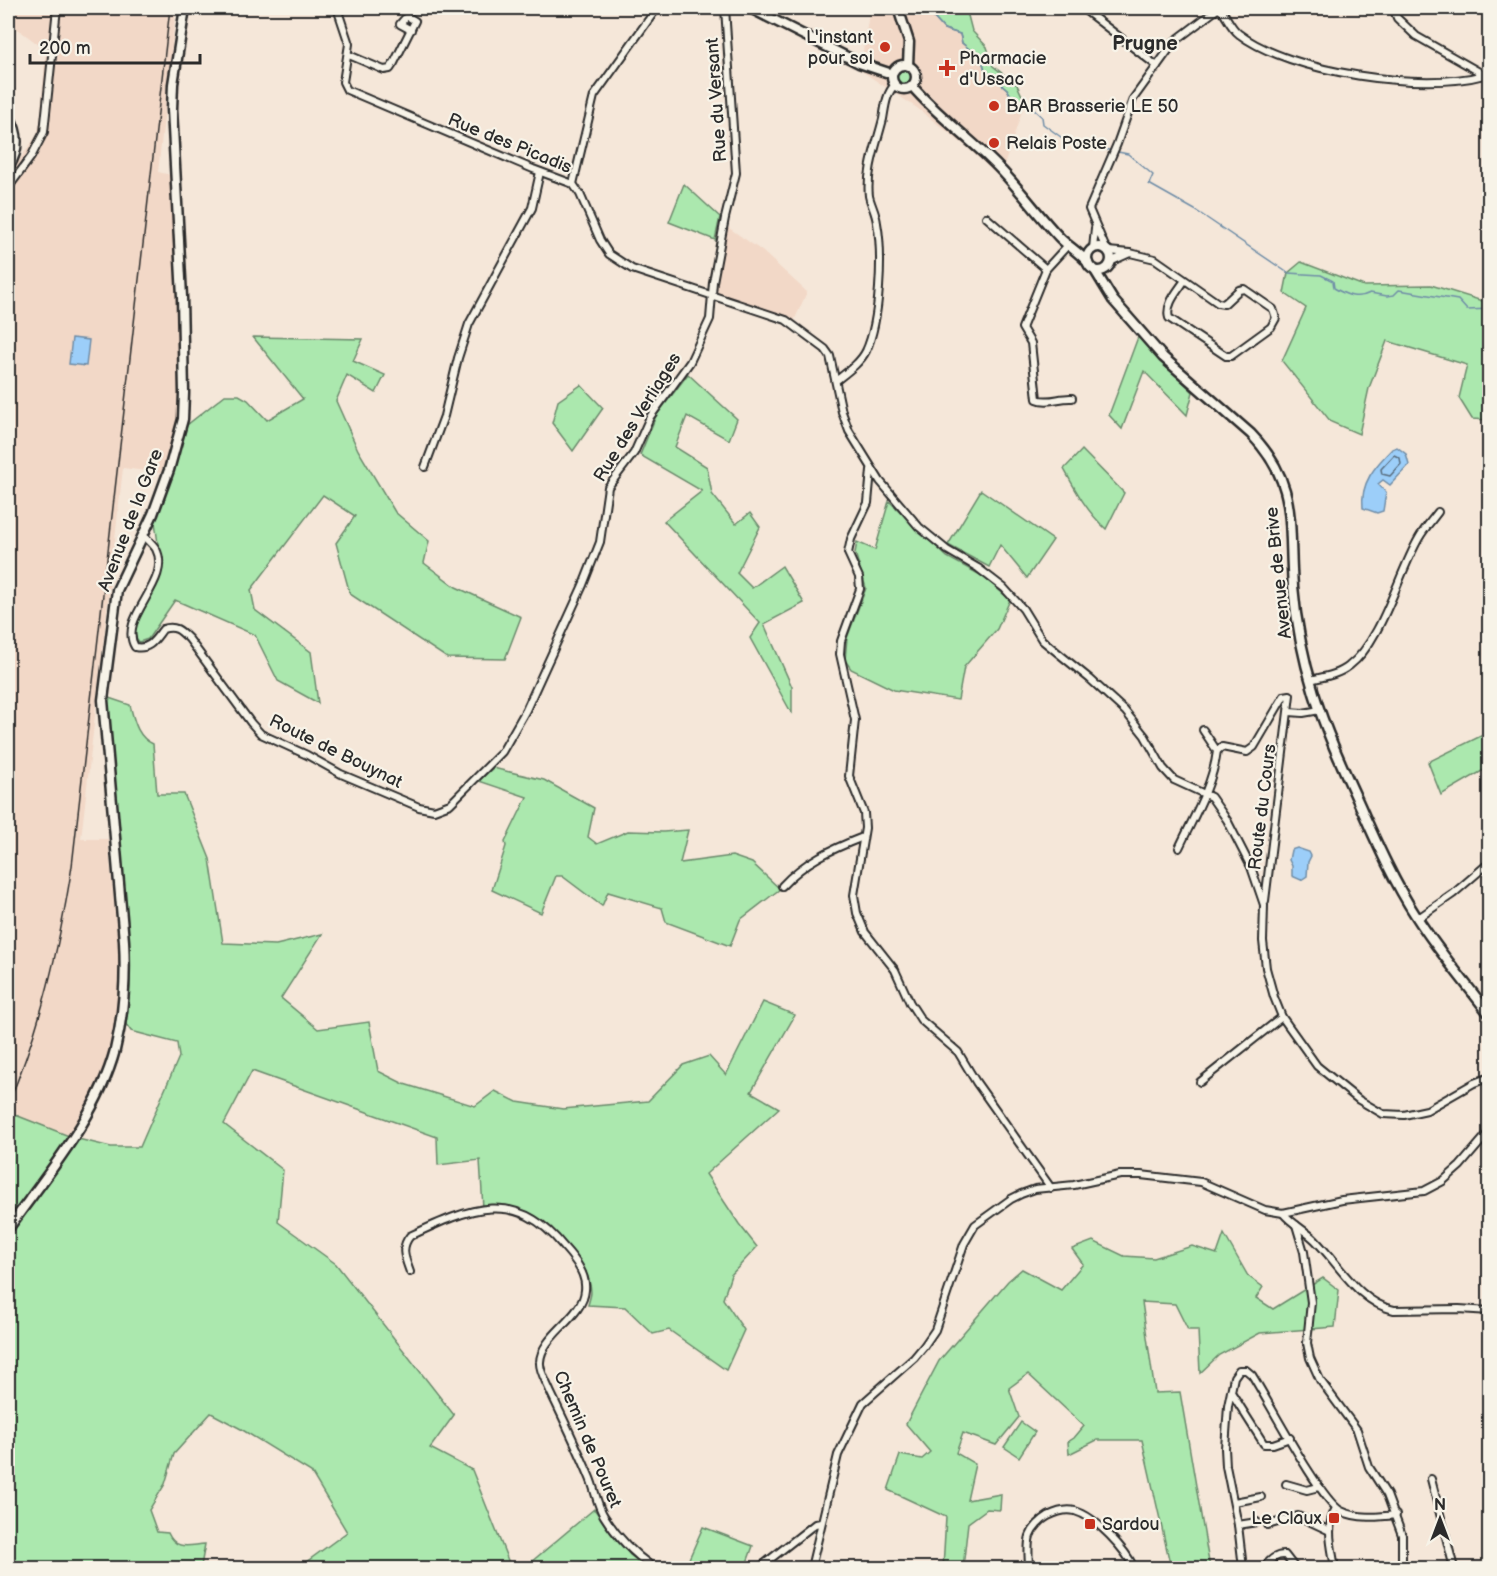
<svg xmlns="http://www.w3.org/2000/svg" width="1497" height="1576" font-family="'Balsamiq Sans',sans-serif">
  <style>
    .built { fill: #f2d8c7 }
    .green { fill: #abe8ae; stroke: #6b8a6c; stroke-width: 1.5 }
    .water { fill: #9ccef9; stroke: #6f8da7; stroke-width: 1.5 }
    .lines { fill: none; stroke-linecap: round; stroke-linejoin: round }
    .shore { stroke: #586c7d; stroke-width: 1.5 }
    .stream { stroke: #6f8da7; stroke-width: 1.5 }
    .street-casing { stroke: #2b2b2b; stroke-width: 10 }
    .secondary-casing { stroke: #2b2b2b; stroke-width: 13 }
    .highway-casing { stroke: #2b2b2b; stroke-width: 15 }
    .street { stroke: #f7f3e8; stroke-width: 6 }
    .secondary { stroke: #f7f3e8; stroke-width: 8 }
    .highway { stroke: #f7f3e8; stroke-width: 10 }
    .rail { stroke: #2b2b2b; stroke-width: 1.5 }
    .poi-dot { fill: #c8321e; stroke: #f7f3e8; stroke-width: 2 }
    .labels { text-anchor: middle; stroke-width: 4.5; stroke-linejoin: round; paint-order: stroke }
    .poi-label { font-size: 18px; fill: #2b2b2b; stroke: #f7f3e8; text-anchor: start }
    .street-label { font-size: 18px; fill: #2b2b2b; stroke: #f7f3e8 }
    .neighbourhood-label { font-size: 20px; font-weight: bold; fill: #2b2b2b; stroke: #f7f3e8 }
  </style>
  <rect width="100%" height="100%" fill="#f5e7d9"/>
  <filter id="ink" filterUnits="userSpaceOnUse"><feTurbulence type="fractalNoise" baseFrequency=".0167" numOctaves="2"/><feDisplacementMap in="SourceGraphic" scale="12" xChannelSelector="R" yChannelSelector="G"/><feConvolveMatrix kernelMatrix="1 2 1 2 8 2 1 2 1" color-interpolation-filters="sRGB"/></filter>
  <g filter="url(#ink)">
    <!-- built -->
    <g class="built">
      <path d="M8 8H176L158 172 171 175 178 280 180 400 173 443 162 473 123 468 81 839H108L120 965V993L118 1013 109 1054 93 1095 68 1135 13 1114 8 1123V176L37 135 40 122 46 50 8 22Z"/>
      <path d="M870 8H925L944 29 960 34 962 43 982 60 985 70 1007 89 1013 99 1025 102 1000 178 968 148 917 108 860 70Z"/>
      <path d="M726 226 762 251 807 292 794 321 713 294Z"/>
    </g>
    <!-- green -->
    <g class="green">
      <path d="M925 8H966L972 31 987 47 993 66 1017 85 1025 102 1013 99 1007 89 985 70 982 60 962 43 960 34 944 29Z"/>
      <circle cx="904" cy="77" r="9"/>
      <path d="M684 184 720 217 715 240 669 222Z"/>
      <path d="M1301 262 1364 286 1431 285 1489 303V420L1472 419 1459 398 1467 365 1387 341 1369 388 1359 434 1331 422 1282 361 1306 308 1284 293 1288 273Z"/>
      <path d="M253 337 363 339 353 361 385 375 376 393 347 375 336 401 358 450 395 512 429 541 424 563 456 587 521 617 505 659 447 658 350 594 336 543 355 516 323 495 251 590 255 610 311 652 318 703 278 681 255 635 175 600 148 639 139 642 135 636 136 626 162 572 155 522 187 425 225 395H239L248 400 267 420 303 399Z"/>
      <path d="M1138 337 1193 392 1187 415 1144 371 1122 429 1109 415Z"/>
      <path d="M688 374 737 419 729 440 687 416 675 447 707 467 712 494 736 524 750 513 760 527 737 573 752 588 782 566 804 603 764 624 792 687V714L750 638 760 623 664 521 702 491 640 455 656 416Z"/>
      <path d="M581 385 603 408 573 451 552 423 558 401Z"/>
      <path d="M1082 450 1124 493 1106 529C1087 512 1076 491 1064 469Z"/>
      <path d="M981 490 1053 540 1027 578 1000 545 989 567 948 545Z"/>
      <path d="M889 501 947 557 984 577 1010 600 997 629 964 667 958 700 894 690 851 669 845 660 847 638 866 588 855 553 857 542 875 550Z"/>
      <path d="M106 697 130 705C134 720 137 737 153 744L157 794H184L210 859 223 943 276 945 322 934 281 998 318 1029 369 1022 378 1071 404 1084 475 1106 495 1091 517 1102 563 1109 648 1101 683 1065 709 1056 726 1075 763 1002 795 1015 751 1092 779 1108 706 1174 739 1224 757 1247 731 1275 723 1299 744 1330 726 1370 669 1330 653 1334 625 1307 588 1305C589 1301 591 1296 591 1292 591 1267 554 1227 533 1215 518 1206 501 1207 483 1208L480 1160 438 1165 437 1137 252 1071 224 1124 283 1170 278 1222 336 1264 454 1415 430 1448 472 1470 511 1568H298L347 1532 311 1472 241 1429 211 1413 174 1454 165 1484 149 1510 157 1532 168 1533C176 1551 189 1545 205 1544L201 1566 205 1568H8L10 1527H8V1123L13 1114 74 1138 111 1147H140L179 1057 177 1043 131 1031 126 1024 130 987 128 931Z"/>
      <path d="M1489 732V767L1441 795 1428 762Z"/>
      <path d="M493 768 544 780 594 808 588 837 597 844 628 831 663 832 688 830 680 863 732 856 752 863 780 889 740 920 730 946 666 922 662 908 608 892 602 906 562 876H556L541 913 492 890 506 846 505 842 527 797 479 781Z"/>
      <path d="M1224 1234 1248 1276 1263 1287 1256 1298 1273 1309 1323 1278 1339 1290 1335 1327 1260 1333 1219 1355 1200 1373 1198 1330H1188L1175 1304 1142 1302 1155 1393 1180 1392 1210 1568H1171L1142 1440H1097L1069 1454 1068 1442 1074 1438 1084 1426 1028 1374 1009 1388 1019 1417 996 1445 963 1433 956 1453 975 1464 967 1500 1001 1494 1000 1510 987 1509 968 1523 963 1568H943L946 1517 888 1490 900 1455 922 1459 930 1452 906 1424 939 1361 1008 1281 1022 1269 1061 1290 1083 1264 1072 1249 1093 1241 1124 1256 1154 1258 1192 1246 1217 1254Z"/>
      <path d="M1021 1422 1035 1432 1019 1457 1004 1447Z"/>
      <path d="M594 1509 630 1555 648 1568H524Z"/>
      <path d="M703 1527 753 1546 745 1568H685Z"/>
    </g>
    <!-- water -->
    <g class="water">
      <path d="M72 338 89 340 86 366 69 364Z"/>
      <path d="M1397 447 1406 454 1409 465 1390 485 1383 480 1378 484 1386 492 1383 511 1377 513 1363 508C1360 483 1375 466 1392 449Z"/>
      <path d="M1297 848 1309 852 1311 856 1308 862 1307 876 1301 880 1292 876V866L1289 860 1291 850Z"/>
    </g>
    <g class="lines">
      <!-- shore -->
      <path class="shore" d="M1394 455 1400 458 1401 464 1390 476 1382 474 1381 469Z"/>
      <!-- stream -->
      <g class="stream">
        <path d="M925 8 944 29 960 34 962 43 982 60 985 70 1007 89 1013 99 1025 102 1042 117 1043 124 1065 140 1082 148 1090 146 1113 151"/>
        <path d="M1118 152 1128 154 1153 175 1149 184 1195 210 1288 273 1321 275 1333 281 1334 288C1346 295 1357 300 1370 293L1387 296 1394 295 1399 290 1458 300 1467 310 1490 309"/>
      </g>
      <defs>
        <g id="street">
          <path d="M337 8 349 44 343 82 347 90 533 169 573 184 580 194 600 240 609 254 632 269 786 320 825 349 830 356 842 412 849 431 880 481 919 527 947 550 978 568 1004 588 1023 609 1042 640 1090 679 1125 711 1145 736 1163 768 1174 780 1211 797 1227 820 1251 867 1264 905 1263 941 1266 968 1274 997 1282 1017 1317 1066 1359 1100 1383 1114 1404 1115 1427 1110 1474 1083 1490 1077"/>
          <path d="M1082 8 1157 66"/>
          <path d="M1393 8 1397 18 1416 36 1490 78"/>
          <path d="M349 55 384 70 390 69 394 63 415 21 407 16 400 24 411 30"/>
          <path d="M573 184 594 96 657 8"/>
          <path d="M8 188 31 157 44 132 57 8"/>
          <path d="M986 217 1046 269"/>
          <path d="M1068 245 1046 269 1022 328 1031 343 1037 399C1048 404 1060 397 1072 398"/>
          <path d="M1093 249 1095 228"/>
          <path d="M1106 249 1089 209 1117 144 1133 99 1175 41 1216 10 1219 9 1223 12C1228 20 1232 29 1239 34 1290 73 1424 92 1484 75"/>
          <path d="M1108 251 1130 253 1110 262"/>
          <path d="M1130 253 1155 259 1218 303 1224 304 1239 290 1244 289 1273 309 1276 318 1271 327 1231 356H1226L1169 318C1165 304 1178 291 1185 280"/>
          <path d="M837 380C847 372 860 363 866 351 880 321 883 255 877 223 876 213 871 205 869 196 866 171 877 143 883 119 885 108 886 93 895 85"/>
          <path d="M425 467 444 416 458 358 469 324 532 208 540 172"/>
          <path d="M871 470 868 503 851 539 848 553 859 577 860 589 841 641 840 654 855 720 849 776 864 813 865 828 854 895 857 913 865 932 895 970 910 1003 921 1020 958 1052 976 1082 1051 1188"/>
          <path d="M143 535C147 539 153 544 156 549 173 582 117 617 135 647 150 650 155 639 163 629 175 625 180 630 189 639L251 723 261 734 307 755 341 774 419 807 434 810 450 804 502 752 526 710 583 585 600 542 608 487 634 453 650 417 690 362 710 319 713 282 725 218 736 173 725 8"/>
          <path d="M1310 680C1323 677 1338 675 1349 666 1382 641 1398 574 1419 538 1424 529 1432 520 1438 512"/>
          <path d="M1289 712 1303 713 1320 710"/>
          <path d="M1203 730 1217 751"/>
          <path d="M1179 848C1193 818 1213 785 1217 751L1222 747 1247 752 1254 747 1284 696 1290 695 1265 901"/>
          <path d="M782 886C805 861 832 849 863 837"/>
          <path d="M1417 919 1453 894 1490 862"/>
          <path d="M1200 1082 1282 1017"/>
          <path d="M1283 1213C1292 1224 1305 1230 1315 1240 1339 1264 1359 1303 1394 1310L1459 1309 1490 1311"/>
          <path d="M1296 1225 1304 1252 1311 1302 1307 1343 1310 1358 1320 1380 1357 1430 1369 1467 1387 1495 1402 1535V1568"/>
          <path d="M410 1272C405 1258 400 1248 410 1236 469 1208 516 1187 564 1247 574 1258 587 1274 585 1290 583 1318 541 1335 540 1362 539 1371 547 1383 550 1391 564 1420 578 1449 590 1478 595 1490 597 1505 604 1516 617 1537 634 1554 654 1568"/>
          <path d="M1231 1392 1264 1444H1273L1290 1438"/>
          <path d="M1431 1479 1454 1568"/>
          <path d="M1286 1484 1307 1490 1319 1487"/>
          <path d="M1234 1502 1261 1497"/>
          <path d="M1238 1525 1257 1522"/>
          <path d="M1268 1525 1298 1516 1330 1531"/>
          <path d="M759 1568 815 1524 821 1523"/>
          <path d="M811 1568 838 1455 863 1403 914 1358 924 1346 935 1330 964 1244 975 1225 1011 1199 1021 1194 1035 1189 1074 1185 1120 1175H1141L1201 1182 1265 1210 1283 1213 1342 1200 1424 1191 1443 1181 1460 1166 1490 1131"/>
          <path d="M1029 1568C1029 1558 1027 1546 1030 1536 1033 1528 1041 1520 1048 1516 1056 1512 1067 1509 1075 1511 1096 1517 1126 1550 1134 1568"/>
          <path d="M1243 1568 1238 1525 1226 1466 1225 1448 1228 1406 1234 1377 1239 1370H1246L1252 1375C1268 1400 1320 1500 1341 1511 1357 1519 1379 1517 1396 1515"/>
          <path d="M1263 1568C1269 1562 1275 1554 1285 1555L1295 1568"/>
          <path d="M1335 1568C1332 1548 1325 1527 1336 1508"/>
        </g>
        <g id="secondary">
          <path d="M750 8 859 63 892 74"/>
          <path d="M898 8 909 42 908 65"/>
          <circle cx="904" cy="77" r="12"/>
          <path d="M912 86C935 113 964 134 990 159 1016 183 1036 213 1060 238 1069 247 1080 253 1088 263"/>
          <circle cx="1099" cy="259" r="12"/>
          <path d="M1094 269 1113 300 1163 357 1251 434C1299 484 1288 523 1293 586 1296 623 1303 658 1314 693 1325 729 1341 764 1357 799 1375 839 1392 879 1416 916 1438 951 1465 982 1490 1015"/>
          <path d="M8 1229C47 1174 97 1117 115 1050 124 1014 126 978 124 941L103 700 117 590 153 514 169 470 183 419 184 393 182 297 172 109 173 84 185 8"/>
        </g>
        <path id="highway" d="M8 117C18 133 18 150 8 166"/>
      </defs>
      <!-- street casing -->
      <use href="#street" class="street-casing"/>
      <!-- secondary casing -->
      <use href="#secondary" class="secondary-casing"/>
      <!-- highway casing -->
      <use href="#highway" class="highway-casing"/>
      <!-- street -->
      <use href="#street" class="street"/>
      <!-- secondary -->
      <use href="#secondary" class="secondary"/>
      <!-- highway -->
      <use href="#highway" class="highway"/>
      <!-- rail -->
      <path class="rail" d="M8 1104C41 1027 59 948 72 866L170 8"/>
    </g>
  </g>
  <!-- markers -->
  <g class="poi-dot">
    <circle cx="885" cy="47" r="6"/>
    <path d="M944 59h6v6h6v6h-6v6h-6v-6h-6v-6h6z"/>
    <circle cx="994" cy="106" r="6"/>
    <circle cx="994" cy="143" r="6"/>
    <rect x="1328" y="1512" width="12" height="12" rx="3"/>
    <rect x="1084" y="1518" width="12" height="12" rx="3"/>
  </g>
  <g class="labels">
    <!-- poi labels -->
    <g class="poi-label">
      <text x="873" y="43" text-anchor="end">L'instant<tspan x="873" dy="21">pour soi</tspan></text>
      <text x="959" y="64">Pharmacie<tspan x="959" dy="21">d'Ussac</tspan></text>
      <text x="1006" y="112">BAR Brasserie LE 50</text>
      <text x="1006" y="149">Relais Poste</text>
      <text x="1322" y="1524" text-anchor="end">Le Claux</text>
      <text x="1102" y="1530">Sardou</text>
    </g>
    <!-- street labels -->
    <g class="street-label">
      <text transform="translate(716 100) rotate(-94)" y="6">Rue du Versant</text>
      <text transform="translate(510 143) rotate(22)" y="6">Rue des Picadis</text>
      <text transform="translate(637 417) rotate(-58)" y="6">Rue des Verliages</text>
      <text transform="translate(130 520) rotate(-69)" y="6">Avenue de la Gare</text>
      <text transform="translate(1278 573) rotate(-96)" y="6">Avenue de Brive</text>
      <text transform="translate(336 751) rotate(26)" y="6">Route de Bouynat</text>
      <text transform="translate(1262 807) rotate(-83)" y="6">Route du Cours</text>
      <text transform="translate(588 1439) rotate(67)" y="6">Chemin de Pouret</text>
    </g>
    <!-- neighbourhood labels -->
    <g class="neighbourhood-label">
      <text x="1145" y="50">Prugne</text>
    </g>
  </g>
  <!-- margin -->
  <rect width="1497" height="1576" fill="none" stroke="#f7f3e8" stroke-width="30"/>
  <rect x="15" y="15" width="1467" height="1546" fill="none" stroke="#2b2b2b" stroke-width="2" filter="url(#ink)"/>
  <!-- north arrow -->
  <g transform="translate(1440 1519)" stroke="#f7f3e8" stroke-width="4.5" paint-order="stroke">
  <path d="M0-4.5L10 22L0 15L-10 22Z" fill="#2b2b2b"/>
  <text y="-9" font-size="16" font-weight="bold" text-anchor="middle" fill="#2b2b2b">N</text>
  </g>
  <!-- scale -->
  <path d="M30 54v9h170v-9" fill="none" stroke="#2b2b2b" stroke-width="3"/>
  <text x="39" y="54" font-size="18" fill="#2b2b2b" stroke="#f7f3e8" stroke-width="4.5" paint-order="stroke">200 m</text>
</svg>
